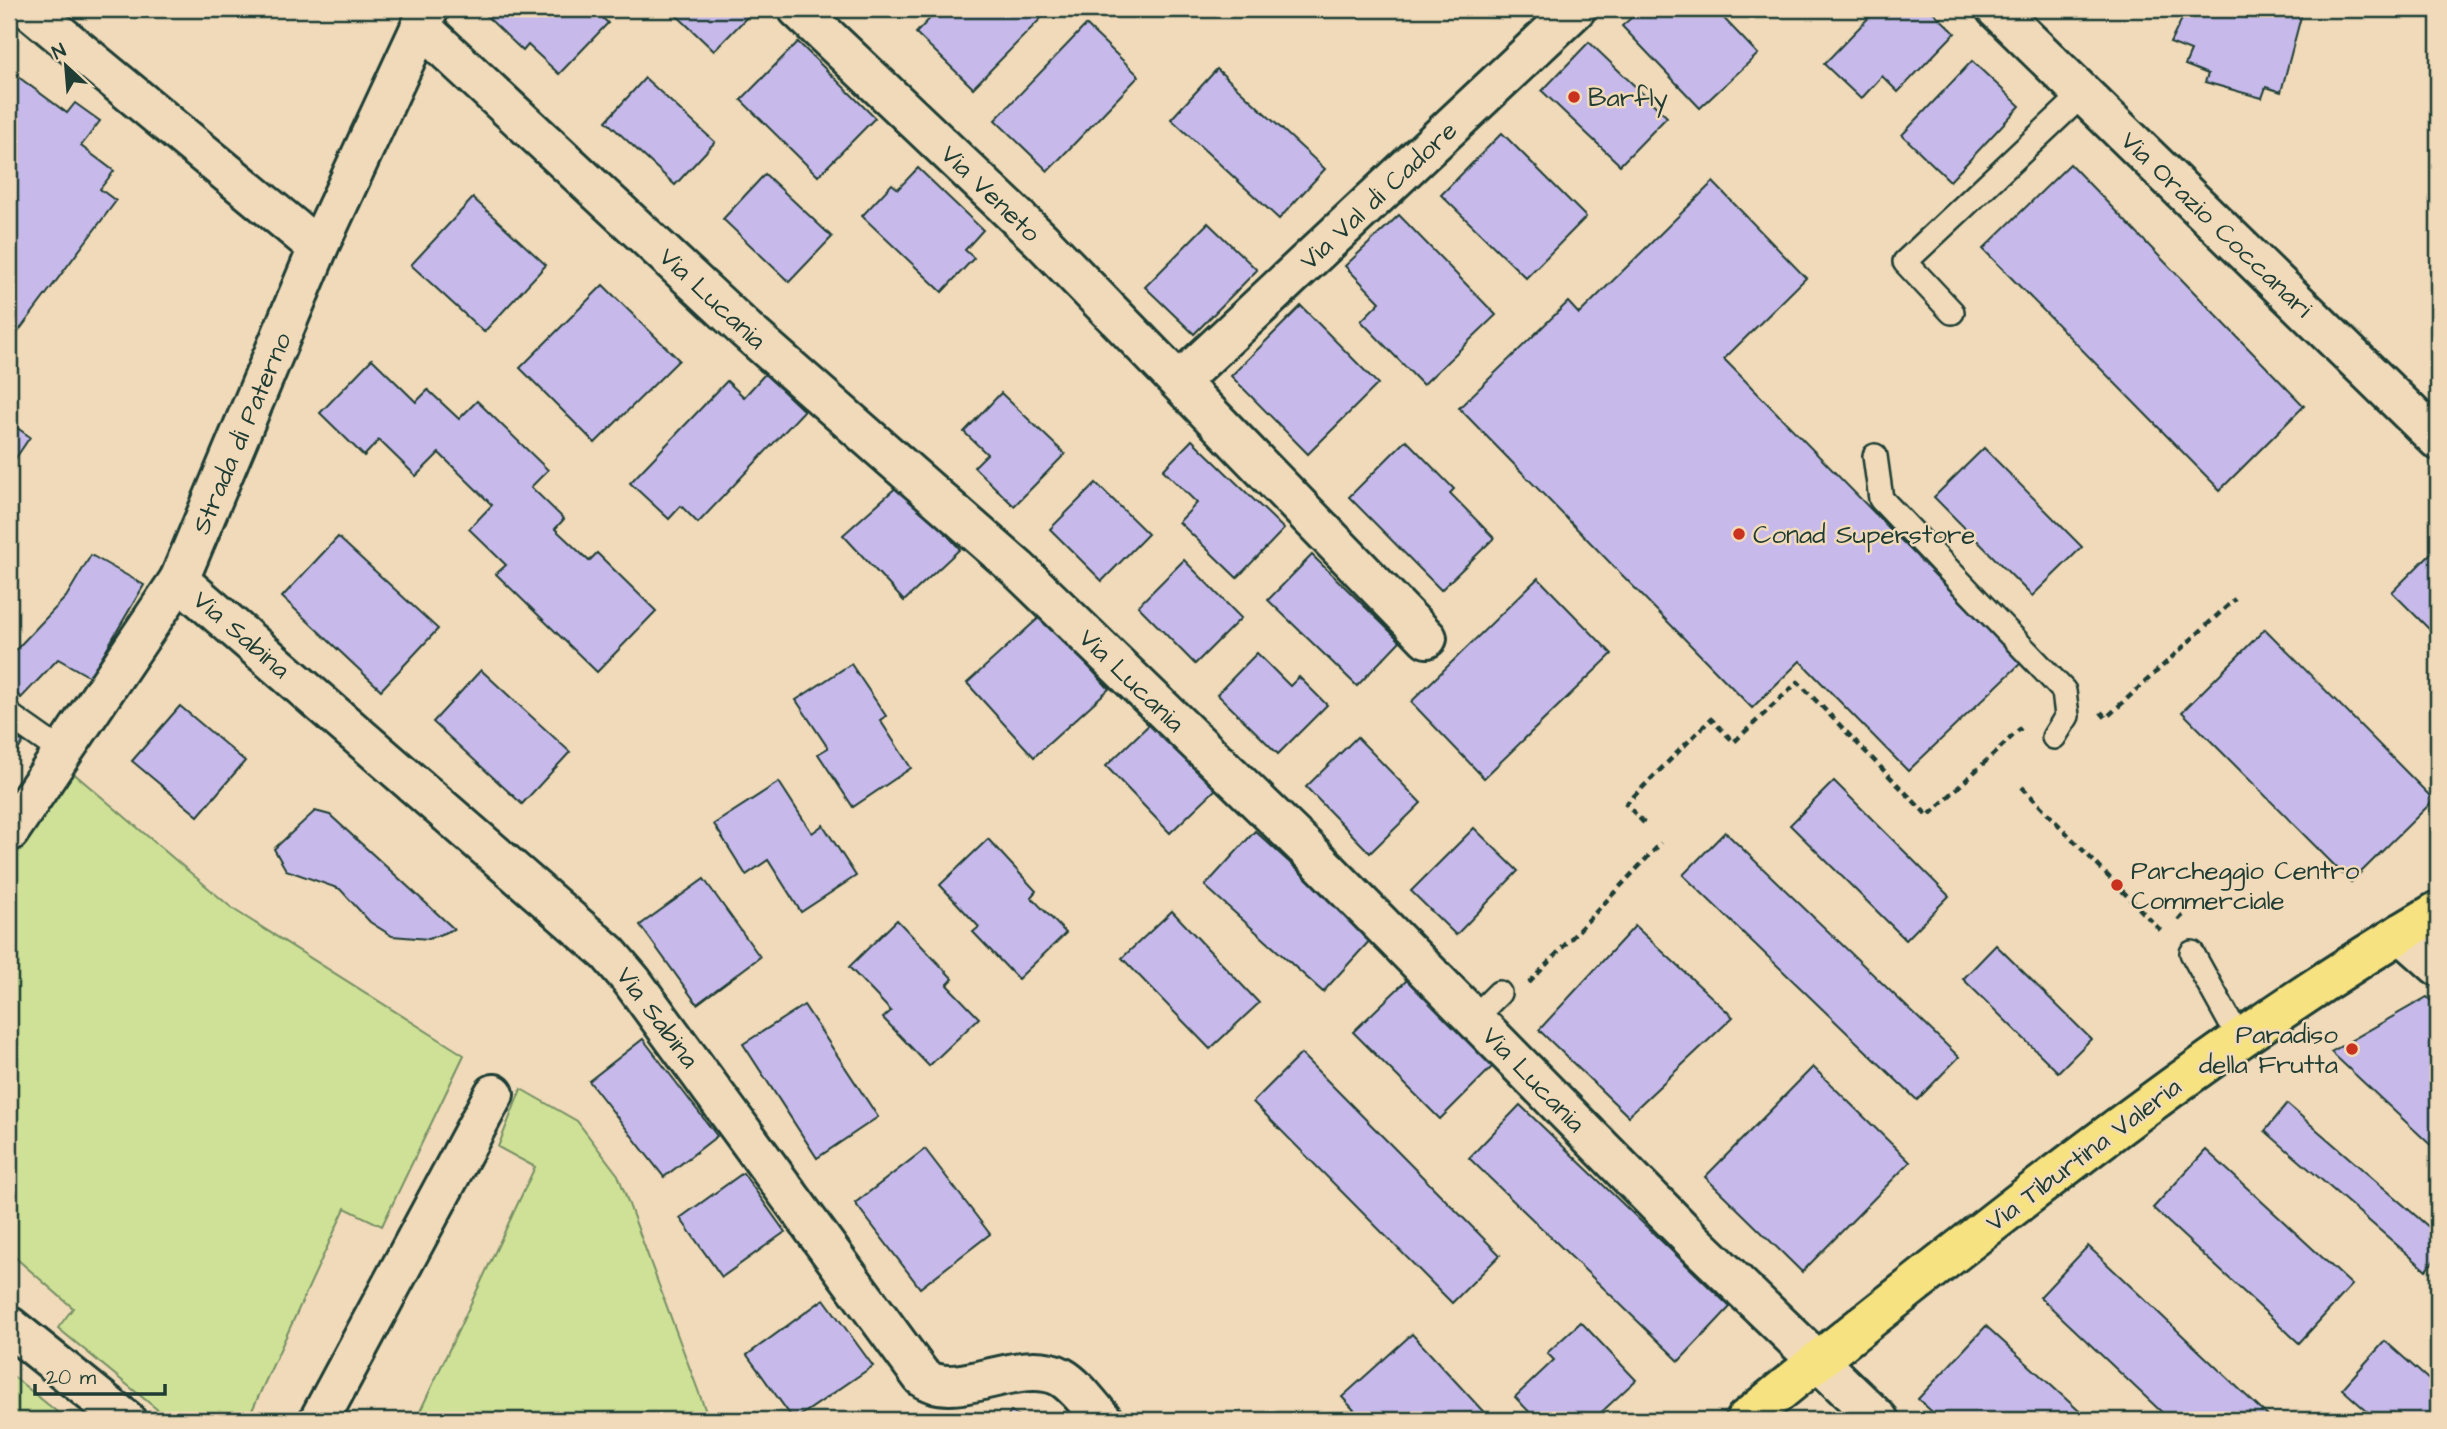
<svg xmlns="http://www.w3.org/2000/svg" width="2447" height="1429" font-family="'Architects Daughter',sans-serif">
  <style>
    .green { fill: #cee196; stroke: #768f65; stroke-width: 2 }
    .building { fill: #c7baeb; stroke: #1f3d34; stroke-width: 2 }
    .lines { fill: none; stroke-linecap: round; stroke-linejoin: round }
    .service-casing { stroke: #1f3d34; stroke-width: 28 }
    .minor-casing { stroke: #1f3d34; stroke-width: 44 }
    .primary-casing { stroke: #1f3d34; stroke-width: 44 }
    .path { stroke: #1f3d34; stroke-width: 4.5; stroke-dasharray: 7 5; stroke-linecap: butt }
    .service { stroke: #f0dab9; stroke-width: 23 }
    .minor { stroke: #f0dab9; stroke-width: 38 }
    .primary { stroke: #f7e281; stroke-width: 38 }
    .poi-dot { fill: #c8321e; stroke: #f0dab9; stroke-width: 2.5 }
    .labels { text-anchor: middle; stroke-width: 5; stroke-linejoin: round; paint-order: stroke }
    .poi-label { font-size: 26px; fill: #1f3d34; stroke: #f0dab9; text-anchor: start }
    .street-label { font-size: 26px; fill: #1f3d34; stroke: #f0dab9 }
  </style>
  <rect width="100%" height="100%" fill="#f0dab9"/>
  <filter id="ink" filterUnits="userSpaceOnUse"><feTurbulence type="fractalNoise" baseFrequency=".0143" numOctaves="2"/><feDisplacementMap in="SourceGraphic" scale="14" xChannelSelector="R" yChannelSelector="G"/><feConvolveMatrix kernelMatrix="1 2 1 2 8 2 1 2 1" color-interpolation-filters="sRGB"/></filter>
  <g filter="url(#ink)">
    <!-- green -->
    <g class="green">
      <path d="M71 771 233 909 464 1055 382 1226 345 1208 249 1417 253 1420H170L58 1328 73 1308 9 1252V862Z"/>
      <path d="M521 1089 577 1121 618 1175 709 1420H416L535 1167 498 1147Z"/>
      <path d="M9 1373 67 1420H9Z"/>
    </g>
    <!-- building -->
    <g class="building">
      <path d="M479 9H593L608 23 559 74 528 45 523 51Z"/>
      <path d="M670 9H755L714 51Z"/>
      <path d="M939 9H1050L973 88 916 33Z"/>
      <path d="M1641 9H1715L1758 54 1700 108 1622 26Z"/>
      <path d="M1877 9H1930L1955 33 1898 92 1882 76 1861 99 1824 64Z"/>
      <path d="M2165 9H2303L2281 92 2266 87 2262 98 2205 82 2208 74 2185 65 2191 51 2170 43 2182 19Z"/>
      <path d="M1086 25 1139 76 1048 171 995 120Z"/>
      <path d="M798 42 875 118 818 176 741 100Z"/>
      <path d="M1589 42 1667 117 1620 165 1542 91Z"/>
      <path d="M1972 61 2020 106 1950 181 1902 135Z"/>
      <path d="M1217 69 1325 169 1279 219 1171 119Z"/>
      <path d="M9 70 67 113 75 103 100 121 81 146 114 171 100 189 116 201 9 344Z"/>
      <path d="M645 78 715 142 675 185 606 121Z"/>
      <path d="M1502 133 1586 217 1526 278 1441 195Z"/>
      <path d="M2070 164 2304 406 2220 490 1983 249Z"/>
      <path d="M918 168 983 230 965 250 974 258 942 292 862 216 892 184 898 189Z"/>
      <path d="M765 174 832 237 789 282 723 219Z"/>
      <path d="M1713 182 1806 278 1724 359 2021 663 1908 771 1800 661 1752 708 1459 408 1568 302 1579 314Z"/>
      <path d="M473 198 546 265 484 332 411 265Z"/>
      <path d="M1399 215 1496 315 1423 385 1361 321 1380 302 1345 266Z"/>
      <path d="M1208 223 1257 270 1194 334 1145 287Z"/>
      <path d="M603 285 679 360 595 443 520 368Z"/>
      <path d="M1301 306 1378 384 1308 454 1231 376Z"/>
      <path d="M372 359 416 402 428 390 459 419 477 401 548 470 531 487 564 519 555 529 589 561 597 553 656 611 597 672 496 574 506 565 469 529 492 505 439 453 416 476 379 440 364 456 320 413Z"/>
      <path d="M765 374 804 411 698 523 681 506 669 519 630 483 727 381 744 397Z"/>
      <path d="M1001 393 1065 454 1014 506 974 467 987 454 964 432Z"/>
      <path d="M9 422 30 437 9 468Z"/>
      <path d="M1192 440 1284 529 1237 578 1179 522 1197 503 1163 470Z"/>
      <path d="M1406 440 1454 489 1450 493 1494 538 1441 590 1349 497Z"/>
      <path d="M1984 448 2082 547 2032 596 1934 497Z"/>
      <path d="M1096 483 1148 534 1102 581 1050 529Z"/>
      <path d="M900 484 960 549 904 601 843 535Z"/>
      <path d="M338 537 438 629 381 690 282 597Z"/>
      <path d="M2438 546V638L2392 592Z"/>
      <path d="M91 555 144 585 90 677 58 659 21 698 9 686V657L66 597Z"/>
      <path d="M1312 555 1400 641 1357 686 1268 600Z"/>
      <path d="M1184 560 1241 618 1195 664 1138 606Z"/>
      <path d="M1538 578 1612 654 1484 778 1411 702Z"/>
      <path d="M1042 615 1109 689 1034 757 967 683Z"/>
      <path d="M2265 629 2434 800 2351 882 2182 712Z"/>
      <path d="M1257 653 1290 686 1299 677 1327 705 1278 754 1217 694Z"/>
      <path d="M851 664 886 716 880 720 911 768 853 807 818 754 828 748 796 700Z"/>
      <path d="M481 670 570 752 522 804 433 722Z"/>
      <path d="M180 706 245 761 198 816 132 761Z"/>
      <path d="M1154 720 1218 787 1170 833 1106 766Z"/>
      <path d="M9 734 23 742 9 765Z"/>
      <path d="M1357 737 1421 803 1370 853 1306 787Z"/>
      <path d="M1834 781 1949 896 1906 940 1790 825Z"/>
      <path d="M779 782 812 833 823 825 856 876 801 912 768 860 746 875 714 824Z"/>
      <path d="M315 811 330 815 454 929 429 939 392 936 370 922 340 889 286 870 274 849Z"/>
      <path d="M1474 828 1518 871 1456 935 1411 891Z"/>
      <path d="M1255 831 1372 938 1323 992 1205 886Z"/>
      <path d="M1725 832 1959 1057 1917 1100 1683 875Z"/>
      <path d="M988 839 1036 891 1031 897 1066 933 1018 979 973 932 979 927 940 885Z"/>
      <path d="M704 879 760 957 697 1004 640 925Z"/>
      <path d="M1172 911 1259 1003 1210 1049 1122 958Z"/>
      <path d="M897 920 953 979 947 985 979 1018 929 1066 883 1018 891 1011 849 967Z"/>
      <path d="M1635 926 1733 1017 1628 1116 1539 1030Z"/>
      <path d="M1996 945 2091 1039 2058 1072 1963 979Z"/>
      <path d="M1407 980 1493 1066 1440 1119 1353 1032Z"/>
      <path d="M2427 997 2438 1008V1152L2331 1052Z"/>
      <path d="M804 1005 878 1117 817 1158 743 1044Z"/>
      <path d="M643 1039 717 1136 664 1177 589 1081Z"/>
      <path d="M1301 1054 1500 1255 1452 1303 1253 1102Z"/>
      <path d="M1813 1067 1910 1162 1802 1272 1705 1177Z"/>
      <path d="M2287 1104 2438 1235V1256L2426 1270 2265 1131Z"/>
      <path d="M1520 1105 1730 1307 1679 1361 1469 1158Z"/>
      <path d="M925 1149 990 1234 920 1288 855 1203Z"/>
      <path d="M2206 1150 2352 1285 2299 1343 2153 1208Z"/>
      <path d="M743 1173 785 1232 722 1277 680 1218Z"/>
      <path d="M2088 1246 2272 1420H2170L2040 1297Z"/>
      <path d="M2438 1291V1305L2431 1299Z"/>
      <path d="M824 1299 873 1366 794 1420 747 1355Z"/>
      <path d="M1581 1322 1636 1380 1593 1420H1537L1515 1397 1554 1360 1547 1353Z"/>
      <path d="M1986 1326 2089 1420H1941L1918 1399Z"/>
      <path d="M1412 1334 1491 1420H1363L1342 1397Z"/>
      <path d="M2385 1341 2438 1388V1420H2377L2342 1389Z"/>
      <path d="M1011 1411 1025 1420H1005Z"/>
    </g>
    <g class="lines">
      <defs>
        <g id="service">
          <path d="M1952 312 1905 262 2083 94"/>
          <path d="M1875 456 1881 499 2064 691 2067 716 2054 737"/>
          <path d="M9 715 63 753"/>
          <path d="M2192 953 2239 1038"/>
          <path d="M1474 1018 1499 993"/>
        </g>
        <g id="minor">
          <path d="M29 9 318 248"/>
          <path d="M798 9 1041 240 1427 638"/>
          <path d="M1996 9 2438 440"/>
          <path d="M421 27 746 330 1018 569 1305 847 1694 1242 1879 1420"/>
          <path d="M1180 381 1576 9"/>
          <path d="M179 580 608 953 632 981 922 1377C957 1403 1019 1355 1061 1377 1077 1386 1090 1406 1103 1420"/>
          <path d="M9 832 179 580 318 248 429 9"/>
          <path d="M2401 933 2438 966"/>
          <path d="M9 1326 126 1420"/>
          <path d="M319 1420 494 1094"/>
        </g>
        <path id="primary" d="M1745 1420C1827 1352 1911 1287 1995 1221 2138 1110 2282 1003 2438 911"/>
      </defs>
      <!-- service casing -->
      <use href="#service" class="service-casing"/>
      <!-- minor casing -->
      <use href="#minor" class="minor-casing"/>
      <!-- primary casing -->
      <use href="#primary" class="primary-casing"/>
      <!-- path -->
      <g class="path">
        <path d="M2101 712 2106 718 2235 599"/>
        <path d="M2022 787 2163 933"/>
        <path d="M1644 823 1626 804 1711 719 1734 742 1798 682 1928 816 2021 728"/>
        <path d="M2178 920 2185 913"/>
        <path d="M1529 983 1661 843"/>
      </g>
      <!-- service -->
      <use href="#service" class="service"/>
      <!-- minor -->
      <use href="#minor" class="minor"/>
      <!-- primary -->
      <use href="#primary" class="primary"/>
    </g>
  </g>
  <!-- markers -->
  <g class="poi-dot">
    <circle cx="1574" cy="97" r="7"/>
    <circle cx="1739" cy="534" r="7"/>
    <circle cx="2117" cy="885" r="7"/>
    <circle cx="2352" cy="1049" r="7"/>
  </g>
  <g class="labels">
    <!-- poi labels -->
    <g class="poi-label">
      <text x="1588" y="106">Barfly</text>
      <text x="1753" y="543">Conad Superstore</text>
      <text x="2131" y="879">Parcheggio Centro<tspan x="2131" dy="30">Commerciale</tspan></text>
      <text x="2338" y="1043" text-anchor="end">Paradiso<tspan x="2338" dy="30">della Frutta</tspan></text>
    </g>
    <!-- street labels -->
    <g class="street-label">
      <text transform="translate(991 193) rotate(44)" y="9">Via Veneto</text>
      <text transform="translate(1378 195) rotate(-43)" y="9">Via Val di Cadore</text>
      <text transform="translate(2217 224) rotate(44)" y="9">Via Orazio Coccanari</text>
      <text transform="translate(713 298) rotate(43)" y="9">Via Lucania</text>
      <text transform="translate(241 433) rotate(-67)" y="9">Strada di Paterno</text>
      <text transform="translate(242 634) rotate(41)" y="9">Via Sabina</text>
      <text transform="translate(1132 680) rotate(44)" y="9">Via Lucania</text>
      <text transform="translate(658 1017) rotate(53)" y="9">Via Sabina</text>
      <text transform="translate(1534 1079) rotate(46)" y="9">Via Lucania</text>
      <text transform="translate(2083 1154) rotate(-37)" y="9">Via Tiburtina Valeria</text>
    </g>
  </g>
  <!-- margin -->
  <rect width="2447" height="1429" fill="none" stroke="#f0dab9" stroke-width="35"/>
  <rect x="18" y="18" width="2412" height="1394" fill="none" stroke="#1f3d34" stroke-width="2.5" filter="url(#ink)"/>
  <!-- north arrow -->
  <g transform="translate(66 66) rotate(334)" stroke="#f0dab9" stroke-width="5" paint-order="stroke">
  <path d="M0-5L12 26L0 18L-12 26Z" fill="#1f3d34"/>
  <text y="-10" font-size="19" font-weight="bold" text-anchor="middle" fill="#1f3d34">N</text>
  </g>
  <!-- scale -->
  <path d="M35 1384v10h130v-10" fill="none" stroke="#1f3d34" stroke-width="3.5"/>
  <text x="46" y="1384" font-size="21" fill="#1f3d34" stroke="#f0dab9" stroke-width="5" paint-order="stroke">20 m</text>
</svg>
